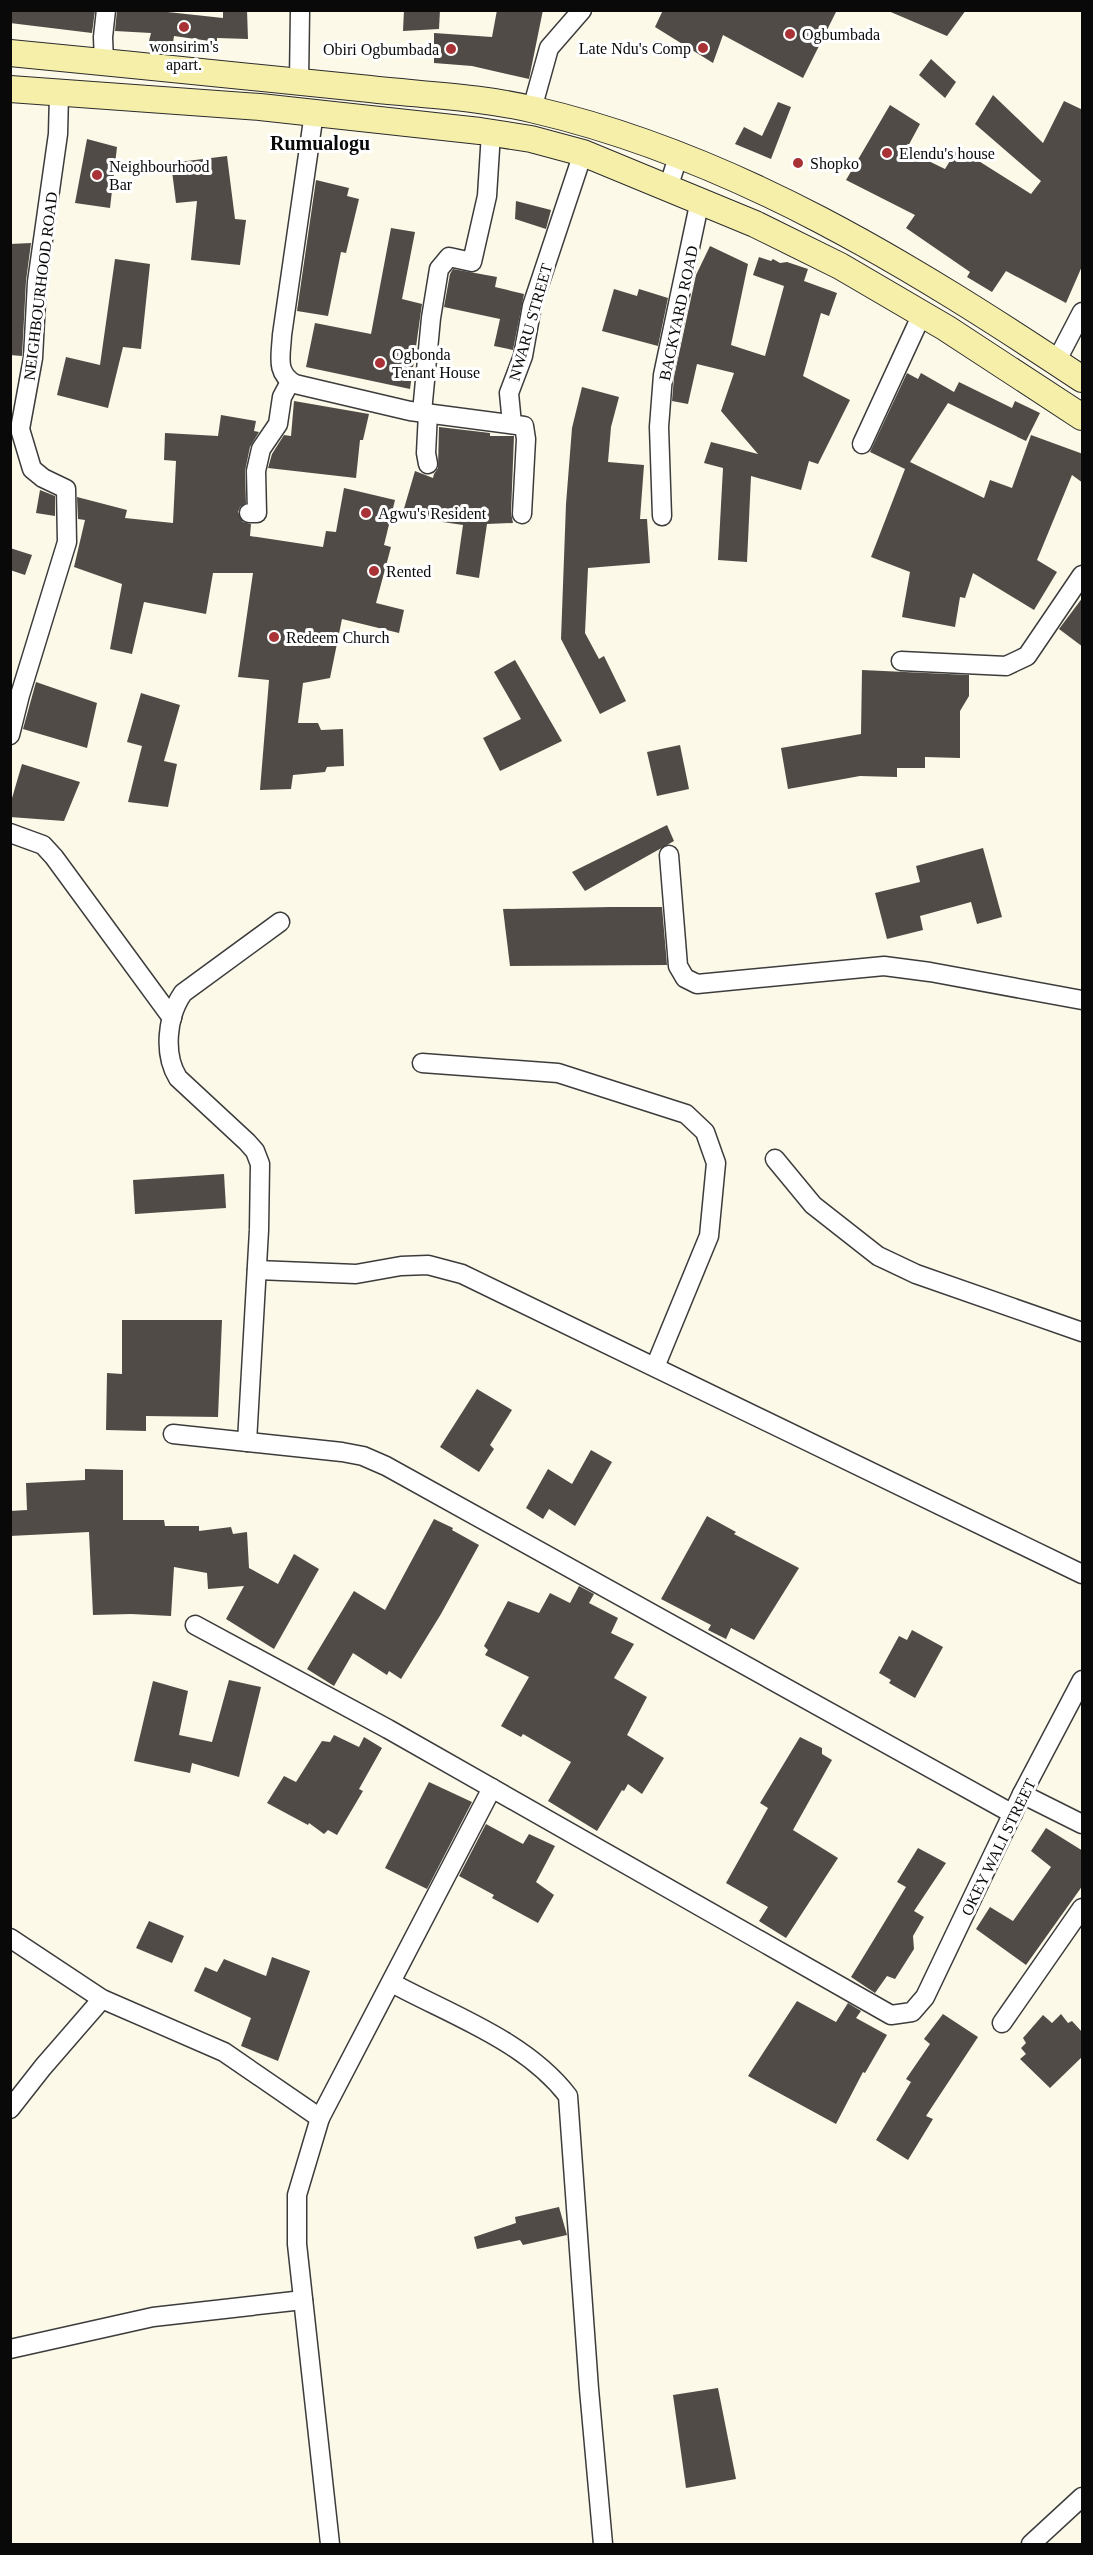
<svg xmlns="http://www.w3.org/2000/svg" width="1093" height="2555" font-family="Georgia,serif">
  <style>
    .building { fill: #514b47 }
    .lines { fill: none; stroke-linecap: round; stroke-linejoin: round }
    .street-casing { stroke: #3c3c3c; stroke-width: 21 }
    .secondary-casing { stroke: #2b2b2b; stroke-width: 28 }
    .street { stroke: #fff; stroke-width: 18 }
    .secondary { stroke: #f6efaa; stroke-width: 26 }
    .poi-dot { fill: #a93236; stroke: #fff; stroke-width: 2 }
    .labels { text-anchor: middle; stroke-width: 6; stroke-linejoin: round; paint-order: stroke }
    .poi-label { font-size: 16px; fill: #090909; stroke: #fff; text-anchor: start }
    .street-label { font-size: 16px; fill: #090909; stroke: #fff }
    .quarter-label { font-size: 20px; font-weight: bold; fill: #090909; stroke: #fff }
  </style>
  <rect width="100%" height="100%" fill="#fcf9e8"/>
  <!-- building -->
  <g class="building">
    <path d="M10 10H95L92 33 10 23Z"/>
    <path d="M117 10H149L223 18V10H247L248 39 217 38V42L174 36 173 43 149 41 151 33 115 31Z"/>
    <path d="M404 10H440L439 29 403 31Z"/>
    <path d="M497 10H543L529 79 472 66 434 63V33L492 37Z"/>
    <path d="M663 10H837L803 78 723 35 713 63 655 27Z"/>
    <path d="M886 10H966L947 36Z"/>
    <path d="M931 59 956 82 945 98 919 75Z"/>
    <path d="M993 95 1043 143 1064 101 1083 110V264L1066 303 1006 271 992 292 967 277 970 272 906 228 915 215 846 180 890 105 920 124 906 150 945 169 958 148 1031 194 1041 181 975 124Z"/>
    <path d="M778 102 791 107 771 159 735 144 744 127 762 136Z"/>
    <path d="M87 139 117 147 110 208 75 203Z"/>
    <path d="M227 156 235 219 246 220 240 265 191 260 197 201 176 203 171 163Z"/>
    <path d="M316 180 349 188 347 196 359 199 346 253 341 252 328 316 297 311Z"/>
    <path d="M516 201 551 210 546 229 515 219Z"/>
    <path d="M391 228 415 232 402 299 422 304 410 389 306 367 315 323 371 334Z"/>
    <path d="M31 243 26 281 22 356 10 355V244Z"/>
    <path d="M710 246 748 264 731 345 765 356 784 286 753 275 759 257 771 261 773 259 780 263 787 262 808 269 804 281 837 293 829 316 821 313 803 376 850 400 818 464 809 461 801 490 751 476 747 562 718 560 723 468 704 463 711 442 758 454 721 411 734 373 697 364 688 404 672 401 674 377 696 275Z"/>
    <path d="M115 259 150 264 141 349 123 347 108 408 57 395 66 357 100 365Z"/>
    <path d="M453 269 497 277 495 287 524 294 513 350 494 346 500 319 444 307 450 274Z"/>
    <path d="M614 289 637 296 639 289 668 298 658 346 602 331Z"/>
    <path d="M907 373 918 379 921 373 954 392 959 382 1012 408 1015 401 1040 413 1026 441 948 403 910 462 984 498 990 480 1012 488 1031 435 1083 454V483L1072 475 1037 560 1057 572 1034 610 973 573 965 598 960 597 955 627 902 617 910 572 871 557 905 469 870 452Z"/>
    <path d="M582 387 619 397 611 427 608 462 644 465 640 519H647L650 563 588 568 585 633 599 659 604 656 626 701 600 714 561 639 566 504 572 428Z"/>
    <path d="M294 401 369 414 363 440H360L356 478 268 468 272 454 284 435 291 436Z"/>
    <path d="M221 415 256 421 254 431 259 432 250 447 245 471 246 503 240 507 238 512 243 522 251 524 250 536 323 547 326 531 336 532 344 488 395 500 384 545 391 547 376 603 404 610 399 633 342 619 330 678 303 683 298 723H318L321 730 343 729 344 766 327 767 325 772 293 775 291 789 260 790 269 680 238 677 253 573H213L206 614 144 602 132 654 110 649 122 584 74 567 85 520 78 519 77 497 127 510 125 518 173 523 176 461 164 460 165 433 218 436Z"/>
    <path d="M439 427 490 433V436H514L511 513 513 523 487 524 479 578 456 574 463 525 416 518 403 512 415 471 433 478 434 474 438 468Z"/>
    <path d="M40 490 55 496V516L36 513Z"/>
    <path d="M10 548 32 555 25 575 10 570Z"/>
    <path d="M1083 597V647L1059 629Z"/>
    <path d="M515 660 562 741 500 771 483 738 521 719 494 672Z"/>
    <path d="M862 670 969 675V696L960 711V758L925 757V768H897V777L860 776 788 789 781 748 861 734Z"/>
    <path d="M36 682 97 703 87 748 23 729Z"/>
    <path d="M141 693 180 705 164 761 177 764 168 807 128 802 142 746 127 742Z"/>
    <path d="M680 745 689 789 657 796 647 752Z"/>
    <path d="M22 764 80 782 64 821 10 817V805Z"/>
    <path d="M667 825 674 841 585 891 572 872Z"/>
    <path d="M983 848 1002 917 977 924 971 902 920 916 923 930 887 939 875 893 920 882 916 866Z"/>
    <path d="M611 907H662L667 965 510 966 503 909Z"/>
    <path d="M224 1174 226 1208 135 1214 133 1180Z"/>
    <path d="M122 1320H222L218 1417 146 1416V1431L106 1430 107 1373 122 1374Z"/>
    <path d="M477 1389 512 1410 490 1445 494 1449 479 1472 440 1447Z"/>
    <path d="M591 1450 612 1462 575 1526 549 1509 543 1519 526 1508 548 1469 572 1484Z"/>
    <path d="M85 1469 123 1470V1520H164L165 1526H199V1531L231 1527 233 1534 247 1532 249 1568 278 1584 294 1554 319 1569 274 1649 226 1619 244 1586 208 1589 207 1573 174 1567 171 1616 131 1614 93 1615 89 1532 10 1536V1511L27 1510 26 1483 85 1480Z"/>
    <path d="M707 1516 736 1532 734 1534 799 1568 754 1640 731 1628 726 1639 708 1630 711 1625 661 1599Z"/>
    <path d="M434 1519 453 1528 452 1530 479 1545 441 1614 401 1679 389 1671 387 1675 353 1653 334 1686 307 1669 354 1591 385 1610Z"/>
    <path d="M579 1586 594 1594 589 1603 618 1618 611 1633 634 1644 614 1678 647 1697 627 1735 664 1758 642 1794 628 1784 624 1791 622 1790 597 1831 548 1801 571 1762 523 1734 521 1737 501 1726 529 1677 485 1655 488 1650 484 1646 508 1601 539 1613 550 1593 570 1603Z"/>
    <path d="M912 1630 943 1647 915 1698 889 1683 891 1680 879 1673 899 1636 907 1640Z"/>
    <path d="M229 1680 261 1687 239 1777 192 1763 190 1773 134 1761 153 1681 188 1691 179 1735 212 1742Z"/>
    <path d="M334 1735 359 1747 364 1737 382 1748 359 1789 363 1791 337 1835 328 1830 324 1834 309 1823 308 1825 267 1803 284 1776 296 1782 322 1741 330 1742Z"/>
    <path d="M800 1737 822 1748V1754L832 1760 793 1830 838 1858 786 1938 759 1921 768 1907 726 1883 768 1808 760 1803Z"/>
    <path d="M429 1782 472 1802 427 1889 385 1868Z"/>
    <path d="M486 1824 523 1844 529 1834 555 1846 536 1882 554 1895 538 1923 492 1898 494 1895 459 1876Z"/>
    <path d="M1046 1828 1083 1851V1885L1026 1965 976 1929 990 1907 1013 1921 1051 1867 1031 1851Z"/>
    <path d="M918 1848 946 1863 914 1911 924 1917 913 1936 914 1949 895 1979 887 1976 875 1993 851 1977 906 1887 897 1882Z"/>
    <path d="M149 1921 184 1936 172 1963 136 1948Z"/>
    <path d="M272 1957 310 1971 278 2061 241 2046 251 2018 194 1991 205 1967 217 1972 224 1959 266 1976Z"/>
    <path d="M797 2001 836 2022 848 2003 861 2011 856 2018 887 2035 865 2073 863 2072 836 2124 748 2076Z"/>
    <path d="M943 2014 978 2037 926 2116 933 2119 908 2160 876 2140 911 2082 906 2079 930 2044 924 2039Z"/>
    <path d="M1061 2014 1068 2023 1072 2021 1083 2033V2056L1050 2088 1020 2059 1026 2054 1021 2048 1026 2043 1023 2038 1043 2015 1052 2023Z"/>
    <path d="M559 2207 567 2235 523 2245 520 2240 477 2249 474 2237 516 2223 515 2217Z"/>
    <path d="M718 2388 736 2479 686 2488 673 2395Z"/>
  </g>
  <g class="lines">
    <defs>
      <g id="street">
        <path d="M104 62 103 37 106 10"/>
        <path d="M299 81 300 10"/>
        <path d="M532 109 549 48 582 10"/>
        <path d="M314 113 282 335C281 356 275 373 295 384L410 411 524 426 526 439 522 514"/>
        <path d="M668 188 679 154"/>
        <path d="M1056 362 1082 312"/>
        <path d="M422 412 431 318 439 269 449 257 472 262 487 196 491 133"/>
        <path d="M428 413 426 453 428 464"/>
        <path d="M512 424 509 393 523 356 532 306 583 153"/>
        <path d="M862 444 922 314"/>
        <path d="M249 513H257L256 471 261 449 278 424 282 397 290 382"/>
        <path d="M662 516 659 427 663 375 700 200"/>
        <path d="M901 661 1006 666 1027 656 1082 575"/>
        <path d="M10 735 20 695 67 542 66 489 43 478 32 469 20 429 33 358 37 282 58 134 59 94"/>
        <path d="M10 833 43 845 54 857 172 1018"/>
        <path d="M669 855 678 966 685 978 697 984 884 966 930 972 1082 1000"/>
        <path d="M422 1063 558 1073 686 1114 705 1132 716 1163 709 1236 655 1367"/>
        <path d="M775 1159 813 1205 878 1256 916 1274 1082 1332"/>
        <path d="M257 1270 356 1274 401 1266 428 1265 462 1274 1082 1574"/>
        <path d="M173 1434 342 1452 363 1456 386 1466 1013 1814"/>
        <path d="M247 1442 259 1230 260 1164 255 1151 247 1142 178 1078C163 1054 167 1016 183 993L280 922"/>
        <path d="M195 1625 388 1729 891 2015 912 2012 925 1997 1022 1794 1082 1680"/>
        <path d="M1022 1794 1082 1824"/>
        <path d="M10 1938 102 1999 224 2052 320 2118"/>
        <path d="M392 1983C451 2015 526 2041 568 2096L589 2389 603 2544"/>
        <path d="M1002 2023 1082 1908"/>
        <path d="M10 2109 43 2067 102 1999"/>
        <path d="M10 2349 153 2317 303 2300"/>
        <path d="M330 2544 297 2244V2195L320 2118 492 1788"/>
        <path d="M1031 2544 1082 2497"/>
      </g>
      <g id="secondary">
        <path d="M10 53C130 65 250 76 370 89 424 95 482 97 535 110 736 157 912 266 1082 379"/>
        <path d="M10 89 260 107 480 131 531 139 583 153 755 224 840 266 946 328 1082 417"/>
      </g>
    </defs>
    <!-- street casing -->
    <use href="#street" class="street-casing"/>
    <!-- secondary casing -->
    <use href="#secondary" class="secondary-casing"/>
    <!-- street -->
    <use href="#street" class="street"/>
    <!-- secondary -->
    <use href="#secondary" class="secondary"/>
  </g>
  <!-- markers -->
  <g class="poi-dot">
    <circle cx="184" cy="27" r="6"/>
    <circle cx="790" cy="34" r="6"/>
    <circle cx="703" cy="48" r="6"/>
    <circle cx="451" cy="49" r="6"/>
    <circle cx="887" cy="153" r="6"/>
    <circle cx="798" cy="163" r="6"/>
    <circle cx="97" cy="175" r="6"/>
    <circle cx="380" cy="363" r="6"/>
    <circle cx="366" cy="513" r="6"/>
    <circle cx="374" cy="571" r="6"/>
    <circle cx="274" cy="637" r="6"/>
  </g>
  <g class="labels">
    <!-- poi labels -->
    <g class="poi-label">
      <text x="802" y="40">Ogbumbada</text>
      <text x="184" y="52" text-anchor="middle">wonsirim's<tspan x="184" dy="18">apart.</tspan></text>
      <text x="691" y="54" text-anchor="end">Late Ndu's Comp</text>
      <text x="439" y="55" text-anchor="end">Obiri Ogbumbada</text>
      <text x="899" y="159">Elendu's house</text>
      <text x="810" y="169">Shopko</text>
      <text x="109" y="172">Neighbourhood<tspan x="109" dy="18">Bar</tspan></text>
      <text x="392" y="360">Ogbonda<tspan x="392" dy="18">Tenant House</tspan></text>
      <text x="378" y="519">Agwu's Resident</text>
      <text x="386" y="577">Rented</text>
      <text x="286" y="643">Redeem Church</text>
    </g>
    <!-- street labels -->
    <g class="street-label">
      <text transform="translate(40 286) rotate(-83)" y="6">NEIGHBOURHOOD ROAD</text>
      <text transform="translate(678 313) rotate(-78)" y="6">BACKYARD ROAD</text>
      <text transform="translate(530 322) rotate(-74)" y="6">NWARU STREET</text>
      <text transform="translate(998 1847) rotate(-64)" y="6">OKEY WALI STREET</text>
    </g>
    <!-- quarter labels -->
    <g class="quarter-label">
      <text x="320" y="150">Rumualogu</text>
    </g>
  </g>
  <!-- border -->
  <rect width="1093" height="2555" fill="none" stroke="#090909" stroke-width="24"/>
</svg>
